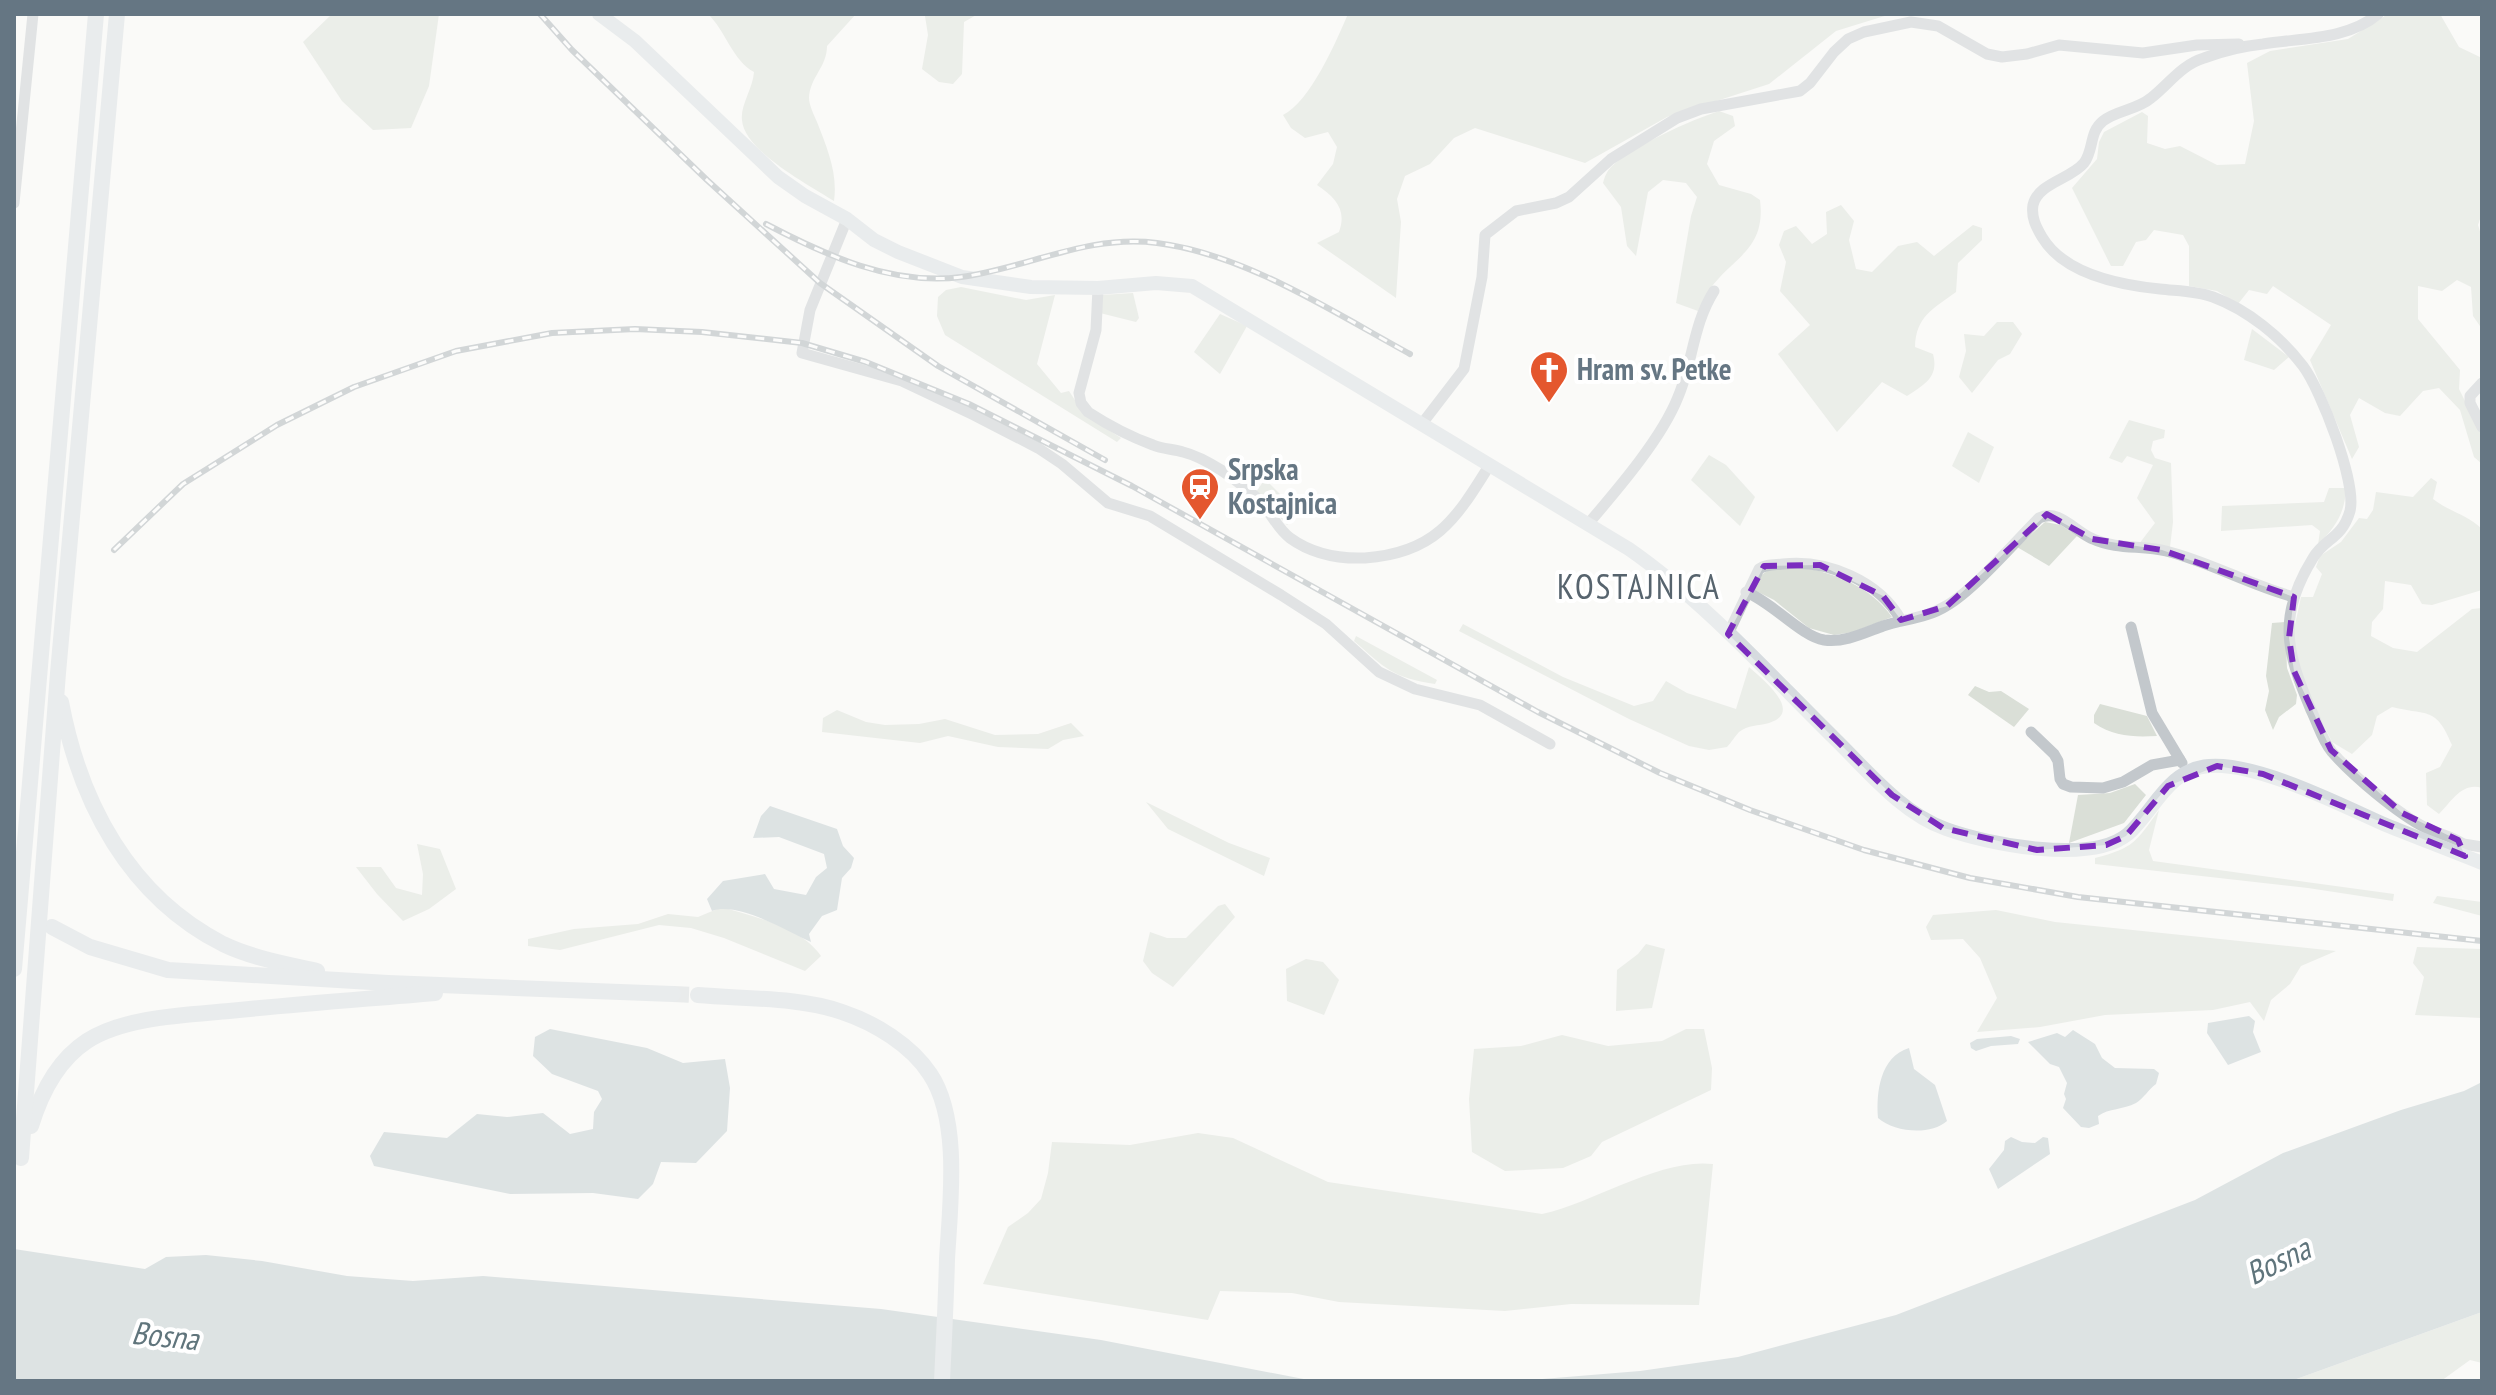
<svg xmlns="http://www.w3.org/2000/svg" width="2496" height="1395" font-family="'PT Sans Narrow',sans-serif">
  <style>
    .green { fill: #dadfd7 }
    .water { fill: #bbc7cb }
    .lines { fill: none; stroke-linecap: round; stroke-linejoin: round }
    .highway-tunnel { stroke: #d5d9db; stroke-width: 16; stroke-dasharray: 16 8; stroke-linecap: butt }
    .minor { stroke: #c3c8cc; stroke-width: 11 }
    .major { stroke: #d6dbdf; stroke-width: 14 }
    .highway { stroke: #d6dbdf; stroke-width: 16 }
    .rail-casing { stroke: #a2aab0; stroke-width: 6 }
    .rail { stroke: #fff; stroke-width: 3; stroke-dasharray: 9; stroke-linecap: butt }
    .marked { fill: none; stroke: #7b2cbf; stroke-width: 6; stroke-dasharray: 16 10; stroke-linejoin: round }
    .labels { text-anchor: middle; stroke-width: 8; stroke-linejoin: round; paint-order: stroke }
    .poi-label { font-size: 30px; font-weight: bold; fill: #657683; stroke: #fff; text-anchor: start }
    .water-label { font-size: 32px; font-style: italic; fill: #60757c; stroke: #fff }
    .quarter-label { font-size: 34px; letter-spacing: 2px; fill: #57646e; stroke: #fff }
  </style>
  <rect width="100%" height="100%" fill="#fafaf8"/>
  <!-- green -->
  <g class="green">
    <path d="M332 14H439L429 86 411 128 373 130 342 101 303 42Z"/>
    <path d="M708 14H856L827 46C827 67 810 77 809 98 809 105 814 115 817 122 827 148 838 173 834 201 809 185 744 151 742 120 740 106 753 88 754 72 733 61 725 30 708 14Z"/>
    <path d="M916 14H978L964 22 962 74 953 84 939 82 922 69 928 35 925 16Z"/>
    <path d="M1348 14H1891L1836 31 1769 84 1667 117 1585 163 1475 128 1454 138 1430 164 1405 176 1397 199 1401 222 1396 298 1317 243 1339 232C1347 210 1336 198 1317 185L1333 164 1337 147 1328 132 1305 138 1291 128 1283 115C1310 102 1336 42 1348 14Z"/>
    <path d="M2388 14H2440L2459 47 2482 58V213L2478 225 2482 238V329L2473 316 2471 287 2457 280 2442 291 2418 286V319L2460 370 2459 389 2482 435V464L2474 457 2460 410 2439 388 2423 391 2400 416 2385 413 2359 398 2350 415 2359 447 2352 459 2310 360 2331 325 2273 286 2267 294 2249 290 2238 304 2217 291 2189 286V246L2183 235 2154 230 2146 240 2136 242 2123 266H2111L2072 188 2097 159 2099 142 2104 132 2142 112 2148 116 2147 143 2165 149 2180 146 2217 165 2245 164 2254 121 2247 63 2270 51 2348 39Z"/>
    <path d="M1719 111 1733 116 1735 126 1714 141 1707 164 1719 185 1751 194 1760 200C1766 250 1734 256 1710 289 1705 295 1702 304 1698 311L1676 303 1691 216 1697 197 1686 183 1663 180 1648 192 1636 256 1627 246 1621 207 1603 183C1605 176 1607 171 1612 166 1633 146 1691 120 1719 111Z"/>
    <path d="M1841 205 1854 221 1849 240 1856 269 1872 272 1898 246 1917 242 1934 256 1973 225 1982 228V240L1958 263 1956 292C1933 309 1916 316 1915 347L1933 354C1939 377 1925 384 1907 396L1882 382 1837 432 1778 354 1810 325 1780 291 1786 262 1779 245 1784 231 1796 226 1812 244 1827 234 1826 212Z"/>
    <path d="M961 287 1026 300 1055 295 1037 364 1061 393 1069 391 1084 414 1121 438 1117 442 945 335 937 316 938 297 946 290Z"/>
    <path d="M1133 293 1139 318 1136 322 1100 313 1102 295Z"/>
    <path d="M1220 314 1247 326 1220 374 1194 352Z"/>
    <path d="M1997 322H2013L2022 334 2010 354 1998 360 1972 393 1959 377 1966 351 1964 334 1984 336Z"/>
    <path d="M2252 329 2289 357 2274 370 2244 360Z"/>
    <path d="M2129 420 2165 430 2164 438 2153 441 2151 450 2155 458 2171 463 2173 522 2170 547 2139 544 2155 523 2137 498 2153 465 2127 456 2122 463 2109 458Z"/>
    <path d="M1968 432 1994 447 1979 483 1952 466Z"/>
    <path d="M1709 455 1726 465 1755 497 1740 526 1691 480Z"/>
    <path d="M2431 478 2437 482 2433 499C2450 512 2466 514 2482 529V590L2432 605 2422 604 2411 585 2385 581 2383 609 2372 622 2371 636 2393 648 2417 652 2472 609 2482 608V788C2462 782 2452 801 2439 814L2427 805 2426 773 2440 767 2452 745C2436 706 2428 716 2392 707L2377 716 2372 735 2352 754 2332 742 2300 677 2293 634 2301 597H2313L2322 574 2316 567 2320 556 2341 542 2359 518 2367 519 2373 510 2376 492 2413 497Z"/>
    <path d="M1265 479 1288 502 1294 510 1295 517 1287 525 1256 492Z"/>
    <path d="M2329 488H2346C2345 514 2335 527 2318 545L2320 531 2312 525 2221 531 2222 506 2324 502Z"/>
    <path d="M2045 522 2061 525 2077 536 2049 566 2017 547Z"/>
    <path d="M1800 567C1836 573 1871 587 1892 617L1853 632 1834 635 1809 628 1774 600 1752 589C1765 564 1775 569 1800 567Z"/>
    <path d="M2285 622 2287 668 2297 695 2296 704 2279 717 2273 730 2265 710 2269 691 2266 676 2272 623Z"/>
    <path d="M1463 624 1563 677 1634 706 1653 701 1666 681 1687 693 1736 709 1749 667C1761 678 1805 712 1769 723 1758 726 1748 725 1739 732 1735 736 1731 743 1727 747L1709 750 1689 746 1629 719 1459 631Z"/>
    <path d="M1356 636 1437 680 1435 684C1393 678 1385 668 1354 641Z"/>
    <path d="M1975 686 1989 692 2001 691 2029 709 2014 727 1968 695Z"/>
    <path d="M2100 704 2147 716 2157 736C2134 737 2114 737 2094 723V715Z"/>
    <path d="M837 710 866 722 885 725 919 724 945 719 995 735 1038 734 1071 723 1084 736 1063 740 1048 749 998 747 948 736 920 743 822 732 823 718Z"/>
    <path d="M2135 784 2146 795 2124 823 2069 843 2078 795 2110 793Z"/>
    <path d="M1146 802 1229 843 1270 858 1264 876 1168 829Z"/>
    <path d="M2159 810 2149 850 2153 861 2394 894 2393 901 2308 888 2095 864V858C2134 848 2136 842 2159 810Z"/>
    <path d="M417 844 440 849 456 889 429 909 403 921 377 894 356 867H381L396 888 422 895 423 874Z"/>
    <path d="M2437 896 2482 902V916L2433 903Z"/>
    <path d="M1225 904 1235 917 1173 987 1152 973 1143 961 1150 932 1167 938H1186L1218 906Z"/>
    <path d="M722 907C755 917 801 927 821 956L805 971 724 938 691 928 659 925 560 950 528 946V939L574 929 638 924 668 914 698 917Z"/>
    <path d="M1996 910 2055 922 2336 951 2301 966 2290 984 2271 1000 2264 1021 2250 1002 2213 1010 2105 1015 2040 1027 1977 1032 1997 998 1980 958 1963 939 1931 940 1926 927 1933 915Z"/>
    <path d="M1646 944 1665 949 1652 1008 1616 1011 1617 970 1638 954Z"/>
    <path d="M2417 947 2482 949V1018L2415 1015 2424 977 2413 963Z"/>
    <path d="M1306 959 1323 962 1339 980 1324 1015 1287 1001 1286 969Z"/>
    <path d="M1686 1029H1704L1712 1068 1711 1090 1602 1142 1591 1156 1563 1168 1505 1171 1472 1152 1469 1099 1474 1049 1521 1046 1562 1035 1608 1046 1662 1041Z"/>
    <path d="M1198 1133 1233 1138 1328 1182 1542 1214C1596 1202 1660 1158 1713 1164L1699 1305 1571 1304 1505 1311 1339 1302 1292 1293 1220 1291 1208 1320 983 1284 1008 1227 1028 1213 1041 1199 1048 1173 1052 1142 1130 1145Z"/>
    <path d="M2482 1312V1363L2470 1360 2441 1381H2291Z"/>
  </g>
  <!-- water -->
  <g class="water">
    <path d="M770 806 837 829 843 846 854 858 851 868 842 878 837 910 822 916 809 934 811 942C787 931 737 901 712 911L707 899 723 881 765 874 774 889 806 895 816 877 827 868 824 854 779 837 753 838 761 816Z"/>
    <path d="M2249 1016 2255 1021 2253 1032 2261 1052 2228 1065 2207 1033 2208 1023Z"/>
    <path d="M550 1029 647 1048 683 1063 725 1059 730 1088 727 1131 696 1163 661 1162 653 1184 638 1199 593 1193 510 1194 374 1166 370 1156 384 1132 447 1138 477 1114 507 1117 543 1113 570 1134 593 1129 594 1112 602 1099 598 1091 552 1074 533 1056 535 1037Z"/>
    <path d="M2073 1030 2095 1044 2102 1058 2115 1068 2154 1069 2159 1073 2156 1084C2148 1090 2144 1098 2136 1103 2123 1110 2109 1108 2098 1116L2099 1124 2089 1128 2081 1127 2063 1108 2066 1099 2064 1094 2067 1083 2059 1067 2050 1064 2028 1042 2057 1033 2065 1037Z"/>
    <path d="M2011 1036 2020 1039 2018 1044 1991 1046 1976 1051 1971 1048 1970 1043 1977 1039Z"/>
    <path d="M1909 1048 1914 1069 1935 1085 1947 1121C1930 1136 1894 1132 1878 1118 1876 1092 1880 1057 1909 1048Z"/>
    <path d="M2482 1082V1312L2291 1381H1519L1640 1371 1738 1357 1896 1315 2195 1200 2283 1153 2401 1110 2464 1091Z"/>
    <path d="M2011 1137 2022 1142 2035 1143 2043 1137 2048 1138 2050 1154 1998 1189 1989 1169 2004 1150 2005 1141Z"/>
    <path d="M14 1249 145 1269 166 1257 206 1255 262 1261 347 1276 413 1281 483 1276 881 1309 1101 1340 1314 1381H14Z"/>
  </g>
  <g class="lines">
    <!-- highway-tunnel -->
    <path class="highway-tunnel" d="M673 994 698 995"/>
    <!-- minor -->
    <g class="minor">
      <path d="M2378 14C2348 40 2300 38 2263 44 2243 46 2223 51 2204 58 2181 65 2169 84 2151 98 2137 110 2117 110 2103 121 2089 132 2094 150 2084 163 2071 179 2038 183 2033 205 2031 217 2036 227 2042 237 2064 274 2119 285 2160 289 2178 291 2197 291 2213 297 2248 310 2281 337 2303 366 2321 390 2357 483 2350 511 2342 539 2325 538 2313 558 2277 616 2286 651 2311 710 2318 724 2322 740 2332 752 2353 776 2398 814 2426 828 2438 834 2452 836 2463 844L2465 856"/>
      <path d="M14 203 33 14"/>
      <path d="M847 219 810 310 802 353 902 381 974 415 1038 448 1062 464 1108 503 1150 516 1281 595 1326 624 1379 672 1415 689 1480 705 1550 744"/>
      <path d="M1098 288 1096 330 1079 393 1081 403 1088 412C1108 425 1131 437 1153 445 1162 449 1173 449 1183 452 1195 455 1210 463 1221 470 1236 480 1252 492 1263 505 1273 516 1278 529 1290 538 1312 554 1338 559 1365 558 1434 553 1455 521 1489 466"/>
      <path d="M2482 383 2470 396V403L2482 427"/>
      <path d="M1421 425 1464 369 1482 277 1485 235 1516 211 1556 203 1569 197 1611 159 1677 118 1701 109 1800 91 1810 83 1834 52 1848 39 1864 32 1911 22 1938 26 1987 54 2002 57 2027 54 2059 45 2143 53 2197 45 2239 44"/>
      <path d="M1588 524C1617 490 1662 438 1678 397 1693 362 1693 324 1714 291"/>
      <path d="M1746 592C1772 602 1801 636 1824 640 1844 643 1864 633 1883 626 1904 619 1927 618 1946 606 1974 590 2014 543 2039 518 2059 508 2075 532 2093 539 2117 550 2142 545 2166 551 2210 562 2250 585 2294 597"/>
      <path d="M2131 627 2152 713 2182 763"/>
      <path d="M1728 634 1759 569C1766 564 1774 565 1783 564 1827 559 1879 581 1901 620"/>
      <path d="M2031 732 2054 754 2058 761 2060 779 2063 784 2071 787 2103 788 2123 782 2152 765 2180 760"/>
      <path d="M2463 844 2482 847"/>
    </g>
    <!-- major -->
    <path class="major" d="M599 14 635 41 778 177 805 196 847 219 874 240 898 252 962 277 1031 287 1098 288 1156 283 1192 286 1629 549C1705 602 1768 673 1834 738 1867 770 1901 813 1946 829 1987 844 2091 865 2128 834 2154 811 2168 769 2209 766 2257 762 2341 805 2386 825 2418 838 2450 850 2482 863"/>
    <!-- highway -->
    <g class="highway">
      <path d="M61 702C80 803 129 896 223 944 252 958 286 964 317 971"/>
      <path d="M52 927 90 947 168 970 388 983 673 994"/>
      <path d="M14 969 96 14"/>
      <path d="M698 995C743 999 800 997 842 1012 875 1023 911 1045 930 1074 961 1120 950 1206 947 1259 946 1300 944 1340 942 1381"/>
      <path d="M31 1126C41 1093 58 1060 87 1041 124 1017 185 1015 229 1011 297 1004 366 999 435 993"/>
      <path d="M21 1158 58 673 117 14"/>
    </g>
    <defs>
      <g id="rail">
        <path d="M540 14 572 50 707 180 820 283 938 366 1105 460"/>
        <path d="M766 224C825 255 892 286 961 277 1028 268 1087 234 1157 243 1245 254 1333 312 1410 354"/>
        <path d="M114 550 183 484 277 425 354 387 456 351 552 333 635 329 702 332 802 343 866 362 969 404 1132 486 1538 712 1660 773 1750 810 1864 850 1970 878 2078 897 2482 941"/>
      </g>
    </defs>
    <!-- rail casing -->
    <use href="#rail" class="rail-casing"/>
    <!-- rail -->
    <use href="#rail" class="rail"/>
  </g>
  <!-- marked area -->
  <path d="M0 0H2496V1395H0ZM2047 514 2092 539 2162 550 2294 597 2289 638 2294 671 2331 750 2402 813 2458 840 2465 856 2263 774 2217 766 2168 786 2126 836 2106 845 2037 850 1943 828 1892 795 1728 634 1764 566 1820 565 1883 596 1901 620 1947 606Z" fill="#fafaf8" fill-opacity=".55" fill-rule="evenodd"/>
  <path class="marked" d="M2047 514 2092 539 2162 550 2294 597 2289 638 2294 671 2331 750 2402 813 2458 840 2465 856 2263 774 2217 766 2168 786 2126 836 2106 845 2037 850 1943 828 1892 795 1728 634 1764 566 1820 565 1883 596 1901 620 1947 606Z"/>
  <!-- icons -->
  <defs>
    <symbol id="church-pin" viewBox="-11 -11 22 30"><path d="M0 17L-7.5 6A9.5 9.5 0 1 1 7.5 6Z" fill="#e4572e" stroke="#fff"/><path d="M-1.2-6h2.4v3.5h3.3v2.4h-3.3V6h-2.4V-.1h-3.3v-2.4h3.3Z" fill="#fff"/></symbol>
    <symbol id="station-pin" viewBox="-11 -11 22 30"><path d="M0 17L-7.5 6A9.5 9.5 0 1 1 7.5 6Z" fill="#e4572e" stroke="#fff"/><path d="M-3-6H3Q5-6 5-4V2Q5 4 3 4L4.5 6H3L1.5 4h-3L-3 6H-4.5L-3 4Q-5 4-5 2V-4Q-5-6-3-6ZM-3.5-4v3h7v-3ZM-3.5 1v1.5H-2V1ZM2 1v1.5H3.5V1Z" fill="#fff"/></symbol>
  </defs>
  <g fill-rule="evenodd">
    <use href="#church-pin" x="1527" y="348" width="44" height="60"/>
    <use href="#station-pin" x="1178" y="465" width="44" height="60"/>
  </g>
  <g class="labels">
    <!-- poi labels -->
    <g class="poi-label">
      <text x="1577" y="380">Hram sv. Petke</text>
      <text x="1228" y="480">Srpska<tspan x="1228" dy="34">Kostajnica</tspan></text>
    </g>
    <!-- water labels -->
    <g class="water-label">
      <text transform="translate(2278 1261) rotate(-26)" y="11">Bosna</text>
      <text transform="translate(165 1336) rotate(6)" y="11">Bosna</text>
    </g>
    <!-- quarter labels -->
    <g class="quarter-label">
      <text x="1639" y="599">KOSTAJNICA</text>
    </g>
  </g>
  <!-- border -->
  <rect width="2496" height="1395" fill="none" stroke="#657683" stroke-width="32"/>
</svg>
